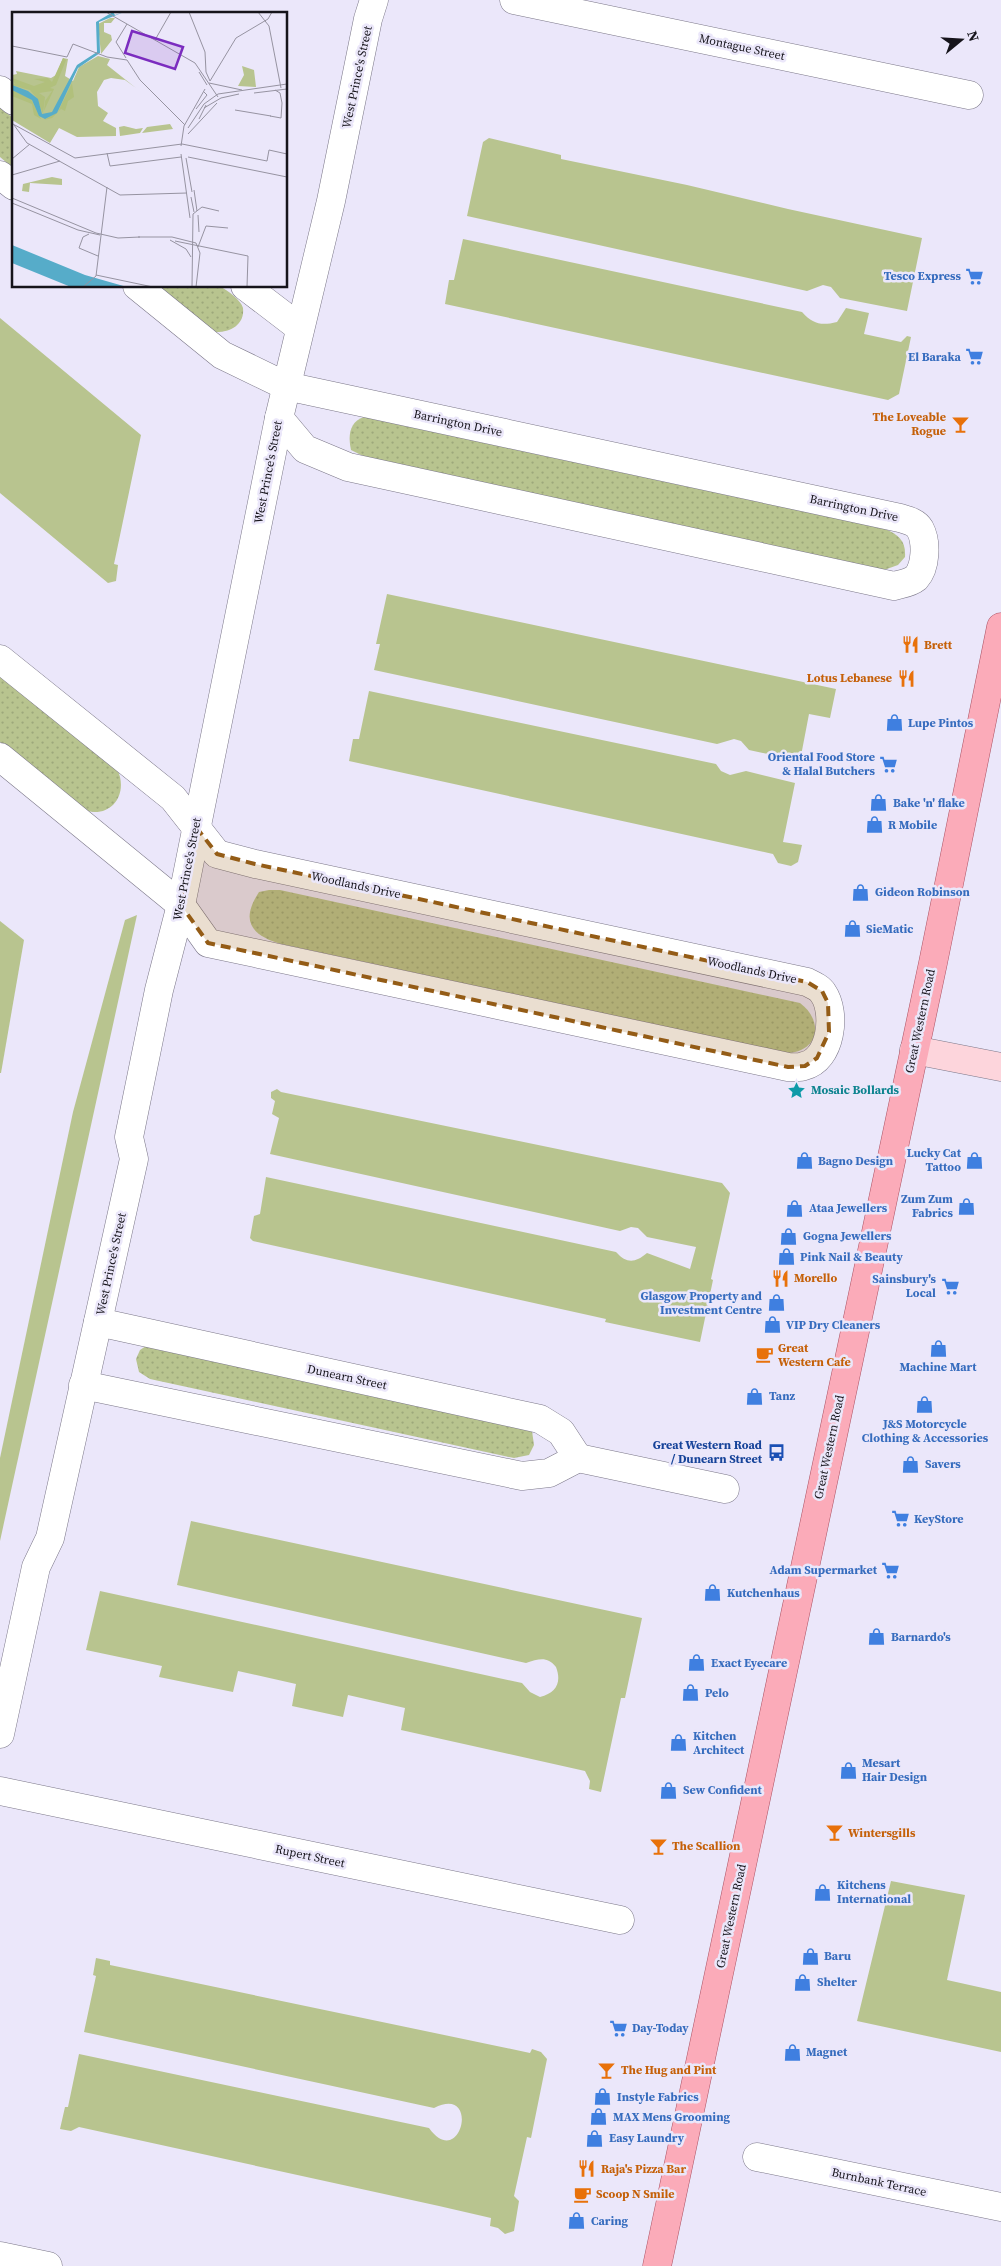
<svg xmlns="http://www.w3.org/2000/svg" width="1001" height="2266" font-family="'Source Serif 4',serif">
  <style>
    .grass { fill: url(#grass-dots) }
    .garden { fill: #b8c48f }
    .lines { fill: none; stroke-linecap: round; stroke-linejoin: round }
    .street-casing { stroke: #7b7788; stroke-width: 29 }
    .secondary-casing { stroke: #7b7788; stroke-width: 29 }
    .primary-casing { stroke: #aa5263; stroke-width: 29 }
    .street { stroke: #fff; stroke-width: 28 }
    .secondary { stroke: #fdd5dc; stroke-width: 28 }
    .primary { stroke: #fbabb9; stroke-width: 28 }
    .marked { fill: #945c16; fill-opacity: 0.2; stroke: #945c16; stroke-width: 4; stroke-dasharray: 10 6; stroke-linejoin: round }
    .labels { text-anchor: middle; stroke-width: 5; stroke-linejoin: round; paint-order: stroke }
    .street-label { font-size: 12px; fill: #16141b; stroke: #ebe7fa }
    .shop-label { font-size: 12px; font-weight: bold; fill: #366cbe; stroke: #ebe7fa; text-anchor: start }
    .food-label { font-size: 12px; font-weight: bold; fill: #c56008; stroke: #ebe7fa; text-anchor: start }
    .culture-label { font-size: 12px; font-weight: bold; fill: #0d838f; stroke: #ebe7fa; text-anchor: start }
    .transit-label { font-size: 12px; font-weight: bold; fill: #164399; stroke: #ebe7fa; text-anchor: end }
    .inset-road { fill: none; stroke: #9693a1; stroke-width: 1 }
    .view { fill: #7b2cbf; fill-opacity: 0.15; stroke: #7b2cbf; stroke-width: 2.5 }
    .inset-edge { fill: none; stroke: #16141b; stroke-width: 2.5 }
  </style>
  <defs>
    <pattern id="grass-dots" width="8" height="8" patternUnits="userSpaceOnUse" patternTransform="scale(1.25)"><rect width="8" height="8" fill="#b8c48f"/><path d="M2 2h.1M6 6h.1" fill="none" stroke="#9da87b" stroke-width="1.8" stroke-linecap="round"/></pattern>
  </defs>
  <rect width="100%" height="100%" fill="#ebe7fa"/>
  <!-- grass -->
  <g class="grass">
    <path d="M0 107 14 119V169L0 157Z"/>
    <path d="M158 286C170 286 213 283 221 287 227 290 242 301 243 308 245 326 228 333 214 332Z"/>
    <path d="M364 417 885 529C899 535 906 541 905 557L898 565 884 570 369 459 351 450C348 436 349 422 364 417Z"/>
    <path d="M0 672 117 769C130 795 109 821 81 809L0 742Z"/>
    <path d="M269 890H280L800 1003C823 1020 820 1050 789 1053L281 944C251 935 240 921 259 892Z"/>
    <path d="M146 1346 532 1431 534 1445 529 1455 514 1458 150 1379 139 1372 136 1359 140 1350Z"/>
  </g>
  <!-- garden -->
  <g class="garden">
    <path d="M489 138 561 155V159L687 185 788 209 922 238 907 311 840 298 831 287 823 285 807 291 467 216 483 142Z"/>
    <path d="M463 239 802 312C813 324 821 326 837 322L846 308 869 313 864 334 901 342 907 336 911 337 899 394 888 400 445 304 449 280H454Z"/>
    <path d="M0 318 141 435 114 564 118 565 116 581 108 583 0 493Z"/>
    <path d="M387 594 836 689 830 718 809 714 800 761 749 750 741 741 734 739 717 744 374 670 380 644H376Z"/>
    <path d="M369 691 716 764 721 771 730 775 746 771 795 783 783 842 802 845 798 862 791 866 778 863 773 854 349 761 353 739H359Z"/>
    <path d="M137 915 0 1541V1458L73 1112 125 920Z"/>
    <path d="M0 921 24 940 1 1073H0Z"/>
    <path d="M277 1089 281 1092 722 1183 730 1193 711 1279 713 1280 700 1342 605 1322 606 1319 253 1241 250 1238 254 1216 260 1214 266 1177 616 1252C627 1264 635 1263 647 1253L690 1269 696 1247 647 1237 638 1228 631 1227 620 1231 270 1154 279 1118 272 1114 275 1101 271 1098V1092Z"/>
    <path d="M191 1521 642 1618 625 1698H621L601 1792 589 1789 590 1781 585 1771 401 1730 405 1708 348 1695 343 1717 292 1706 296 1684 238 1671 233 1692 159 1677 162 1666 86 1650 100 1591 522 1683 530 1692 540 1697C556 1693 562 1683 556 1667 547 1656 539 1659 526 1663L177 1585Z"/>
    <path d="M891 1881 965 1895 947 1980 1001 1992V2052L857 2021Z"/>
    <path d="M96 1958 110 1961V1965L492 2045 530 2053 532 2049 541 2052 547 2059 531 2138 527 2137 514 2196 519 2201 514 2231 505 2234 498 2228 490 2226 491 2218 439 2206 79 2127 71 2131 60 2129 65 2107H68L79 2054 429 2128C461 2172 481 2084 434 2108L84 2032 96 1976 93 1975Z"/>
  </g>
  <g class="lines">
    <defs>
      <g id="street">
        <path d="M514 0 969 95"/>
        <path d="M0 90 14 101"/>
        <path d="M0 175 14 186"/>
        <path d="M137 286 222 355 286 386 900 518C907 520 916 522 920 529 927 542 926 567 916 578 910 583 901 584 894 586L348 467 305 449 279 418"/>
        <path d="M245 286 300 328"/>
        <path d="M0 659 173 798 217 854 255 864 807 982C813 985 820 988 823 993 837 1013 831 1060 804 1066 799 1068 793 1067 788 1067L208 943 181 905 0 757"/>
        <path d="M83 1385 522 1476 549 1473 578 1458 561 1432 540 1419 98 1322"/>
        <path d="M578 1458 725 1489"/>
        <path d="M0 1734 36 1567 50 1538 134 1159 129 1137 159 990 181 905 279 418 331 201 368 19 374 0"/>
        <path d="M0 1791 620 1920"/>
        <path d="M757 2157 1001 2207"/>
        <path d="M0 2256 48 2266"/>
      </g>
      <path id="secondary" d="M914 1050 1001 1067"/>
      <path id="primary" d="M657 2266 933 963 1001 627"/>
    </defs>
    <!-- street casing -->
    <use href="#street" class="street-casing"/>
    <!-- secondary casing -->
    <use href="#secondary" class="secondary-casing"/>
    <!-- primary casing -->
    <use href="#primary" class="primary-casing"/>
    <!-- street -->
    <use href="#street" class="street"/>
    <!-- secondary -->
    <use href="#secondary" class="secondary"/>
    <!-- primary -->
    <use href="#primary" class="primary"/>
  </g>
  <!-- marked area -->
  <path class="marked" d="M196 827 217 854 255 864 807 982 822 991 828 1003 829 1032 817 1058 805 1066 788 1067 208 943 181 905Z"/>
  <!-- icons -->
  <defs>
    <symbol id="supermarket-bare" viewBox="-9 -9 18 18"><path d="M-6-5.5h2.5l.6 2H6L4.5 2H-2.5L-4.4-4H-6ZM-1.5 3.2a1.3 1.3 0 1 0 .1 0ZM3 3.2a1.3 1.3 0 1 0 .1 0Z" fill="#3f7fe0" stroke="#ebe7fa" stroke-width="2.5" paint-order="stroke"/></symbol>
    <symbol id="bar-bare" viewBox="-9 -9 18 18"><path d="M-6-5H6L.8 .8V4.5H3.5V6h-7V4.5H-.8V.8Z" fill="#e8710a" stroke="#ebe7fa" stroke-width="2.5" paint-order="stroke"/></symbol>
    <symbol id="restaurant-bare" viewBox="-9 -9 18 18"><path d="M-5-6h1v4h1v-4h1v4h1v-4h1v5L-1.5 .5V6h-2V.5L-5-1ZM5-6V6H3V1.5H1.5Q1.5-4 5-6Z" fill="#e8710a" stroke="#ebe7fa" stroke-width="2.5" paint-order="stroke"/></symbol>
    <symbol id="shop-bare" viewBox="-9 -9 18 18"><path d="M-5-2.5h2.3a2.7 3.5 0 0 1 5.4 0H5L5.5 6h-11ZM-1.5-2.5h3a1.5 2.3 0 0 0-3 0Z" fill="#3f7fe0" stroke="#ebe7fa" stroke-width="2.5" paint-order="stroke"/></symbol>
    <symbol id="sight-bare" viewBox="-9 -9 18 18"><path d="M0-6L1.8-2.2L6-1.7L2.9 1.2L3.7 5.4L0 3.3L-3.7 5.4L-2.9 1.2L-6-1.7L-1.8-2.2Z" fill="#0f9aa8" stroke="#ebe7fa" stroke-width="2.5" paint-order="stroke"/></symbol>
    <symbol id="cafe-bare" viewBox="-9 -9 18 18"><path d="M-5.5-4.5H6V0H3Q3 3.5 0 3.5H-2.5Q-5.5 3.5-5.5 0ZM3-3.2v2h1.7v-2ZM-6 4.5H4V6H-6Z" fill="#e8710a" stroke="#ebe7fa" stroke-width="2.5" paint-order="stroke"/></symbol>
    <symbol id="bus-bare" viewBox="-9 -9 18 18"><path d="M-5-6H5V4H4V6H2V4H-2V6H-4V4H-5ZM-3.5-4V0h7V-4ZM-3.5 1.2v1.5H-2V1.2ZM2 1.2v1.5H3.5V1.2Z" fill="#1a4fb4" stroke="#ebe7fa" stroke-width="2.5" paint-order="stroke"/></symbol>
  </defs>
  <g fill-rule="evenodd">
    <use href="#supermarket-bare" x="962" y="264" width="25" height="25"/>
    <use href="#supermarket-bare" x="962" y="344" width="25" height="25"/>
    <use href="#bar-bare" x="948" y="412" width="25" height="25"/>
    <use href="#restaurant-bare" x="898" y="632" width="25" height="25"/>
    <use href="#restaurant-bare" x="894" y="666" width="25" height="25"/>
    <use href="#shop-bare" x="882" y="710" width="25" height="25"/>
    <use href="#supermarket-bare" x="876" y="752" width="25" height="25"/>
    <use href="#shop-bare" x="866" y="790" width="25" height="25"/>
    <use href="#shop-bare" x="862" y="812" width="25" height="25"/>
    <use href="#shop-bare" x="848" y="880" width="25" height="25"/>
    <use href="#shop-bare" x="840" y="916" width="25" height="25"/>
    <use href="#sight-bare" x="784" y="1078" width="25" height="25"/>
    <use href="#shop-bare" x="962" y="1148" width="25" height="25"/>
    <use href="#shop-bare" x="792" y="1148" width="25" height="25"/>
    <use href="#shop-bare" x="954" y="1194" width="25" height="25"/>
    <use href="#shop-bare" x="782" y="1196" width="25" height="25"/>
    <use href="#shop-bare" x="776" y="1224" width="25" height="25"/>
    <use href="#shop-bare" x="774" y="1244" width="25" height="25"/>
    <use href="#restaurant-bare" x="768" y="1266" width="25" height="25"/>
    <use href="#supermarket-bare" x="938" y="1274" width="25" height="25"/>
    <use href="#shop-bare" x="764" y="1290" width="25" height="25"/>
    <use href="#shop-bare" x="760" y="1312" width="25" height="25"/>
    <use href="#shop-bare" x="926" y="1336" width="25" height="25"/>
    <use href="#cafe-bare" x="752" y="1342" width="25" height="25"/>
    <use href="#shop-bare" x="742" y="1384" width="25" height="25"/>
    <use href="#shop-bare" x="912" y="1392" width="25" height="25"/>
    <use href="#bus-bare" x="764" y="1440" width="25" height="25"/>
    <use href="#shop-bare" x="898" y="1452" width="25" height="25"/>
    <use href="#supermarket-bare" x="888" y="1506" width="25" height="25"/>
    <use href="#supermarket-bare" x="878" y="1558" width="25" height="25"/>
    <use href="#shop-bare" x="700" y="1580" width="25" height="25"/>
    <use href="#shop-bare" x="864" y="1624" width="25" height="25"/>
    <use href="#shop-bare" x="684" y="1650" width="25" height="25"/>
    <use href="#shop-bare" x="678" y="1680" width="25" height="25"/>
    <use href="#shop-bare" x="666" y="1730" width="25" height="25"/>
    <use href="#shop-bare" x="836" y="1758" width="25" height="25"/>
    <use href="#shop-bare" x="656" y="1778" width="25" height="25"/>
    <use href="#bar-bare" x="822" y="1820" width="25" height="25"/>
    <use href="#bar-bare" x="646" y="1834" width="25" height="25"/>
    <use href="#shop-bare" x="810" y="1880" width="25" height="25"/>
    <use href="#shop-bare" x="798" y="1944" width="25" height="25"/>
    <use href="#shop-bare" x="790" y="1970" width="25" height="25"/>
    <use href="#supermarket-bare" x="606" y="2016" width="25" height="25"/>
    <use href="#shop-bare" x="780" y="2040" width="25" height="25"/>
    <use href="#bar-bare" x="594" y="2058" width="25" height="25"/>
    <use href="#shop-bare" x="590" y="2084" width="25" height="25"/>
    <use href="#shop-bare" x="586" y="2104" width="25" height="25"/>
    <use href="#shop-bare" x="582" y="2126" width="25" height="25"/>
    <use href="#restaurant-bare" x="574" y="2156" width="25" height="25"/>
    <use href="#cafe-bare" x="570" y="2182" width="25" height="25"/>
    <use href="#shop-bare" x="564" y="2208" width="25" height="25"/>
  </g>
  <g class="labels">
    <!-- street labels -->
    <g class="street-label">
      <text transform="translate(742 47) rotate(12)" y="4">Montague Street</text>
      <text transform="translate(357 77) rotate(-78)" y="4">West Prince's Street</text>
      <text transform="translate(458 423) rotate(12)" y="4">Barrington Drive</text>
      <text transform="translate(268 472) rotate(-79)" y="4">West Prince's Street</text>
      <text transform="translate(854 508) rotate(12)" y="4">Barrington Drive</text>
      <text transform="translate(187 869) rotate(-79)" y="4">West Prince's Street</text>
      <text transform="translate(356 885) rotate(12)" y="4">Woodlands Drive</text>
      <text transform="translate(752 970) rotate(12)" y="4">Woodlands Drive</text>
      <text transform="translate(920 1021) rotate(-78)" y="4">Great Western Road</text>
      <text transform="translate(111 1264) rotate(-78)" y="4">West Prince's Street</text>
      <text transform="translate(347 1377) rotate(12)" y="4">Dunearn Street</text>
      <text transform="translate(829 1447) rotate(-78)" y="4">Great Western Road</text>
      <text transform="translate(310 1856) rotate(12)" y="4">Rupert Street</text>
      <text transform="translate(731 1916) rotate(-78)" y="4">Great Western Road</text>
      <text transform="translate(879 2182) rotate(12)" y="4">Burnbank Terrace</text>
    </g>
    <!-- shop labels -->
    <g class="shop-label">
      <text x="961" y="280" text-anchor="end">Tesco Express</text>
      <text x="961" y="361" text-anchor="end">El Baraka</text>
      <text x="908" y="727">Lupe Pintos</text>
      <text x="875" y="761" text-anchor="end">Oriental Food Store<tspan x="875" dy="14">&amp; Halal Butchers</tspan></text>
      <text x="893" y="807">Bake 'n' flake</text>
      <text x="888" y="829">R Mobile</text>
      <text x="875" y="896">Gideon Robinson</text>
      <text x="866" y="933">SieMatic</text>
      <text x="961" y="1157" text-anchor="end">Lucky Cat<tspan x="961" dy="14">Tattoo</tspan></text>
      <text x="818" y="1165">Bagno Design</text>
      <text x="953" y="1203" text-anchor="end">Zum Zum<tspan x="953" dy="14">Fabrics</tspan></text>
      <text x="809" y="1212">Ataa Jewellers</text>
      <text x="803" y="1240">Gogna Jewellers</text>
      <text x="800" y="1261">Pink Nail &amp; Beauty</text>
      <text x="936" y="1283" text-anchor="end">Sainsbury's<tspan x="936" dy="14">Local</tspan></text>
      <text x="762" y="1300" text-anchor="end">Glasgow Property and<tspan x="762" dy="14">Investment Centre</tspan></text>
      <text x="786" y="1329">VIP Dry Cleaners</text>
      <text x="938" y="1371" text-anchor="middle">Machine Mart</text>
      <text x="769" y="1400">Tanz</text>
      <text x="925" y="1428" text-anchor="middle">J&amp;S Motorcycle<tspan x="925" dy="14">Clothing &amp; Accessories</tspan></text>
      <text x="925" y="1468">Savers</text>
      <text x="914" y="1523">KeyStore</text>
      <text x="877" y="1574" text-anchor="end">Adam Supermarket</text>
      <text x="727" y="1597">Kutchenhaus</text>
      <text x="891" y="1641">Barnardo's</text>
      <text x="711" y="1667">Exact Eyecare</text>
      <text x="705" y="1697">Pelo</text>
      <text x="693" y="1740">Kitchen<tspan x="693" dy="14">Architect</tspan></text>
      <text x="862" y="1767">Mesart<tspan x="862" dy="14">Hair Design</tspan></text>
      <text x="683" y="1794">Sew Confident</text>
      <text x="837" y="1889">Kitchens<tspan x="837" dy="14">International</tspan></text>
      <text x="824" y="1960">Baru</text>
      <text x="817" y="1986">Shelter</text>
      <text x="632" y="2032">Day-Today</text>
      <text x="806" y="2056">Magnet</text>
      <text x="617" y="2101">Instyle Fabrics</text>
      <text x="613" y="2121">MAX Mens Grooming</text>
      <text x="609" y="2142">Easy Laundry</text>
      <text x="591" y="2225">Caring</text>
    </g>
    <!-- food labels -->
    <g class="food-label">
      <text x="946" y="421" text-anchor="end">The Loveable<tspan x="946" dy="14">Rogue</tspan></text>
      <text x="924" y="649">Brett</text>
      <text x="892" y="682" text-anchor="end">Lotus Lebanese</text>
      <text x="794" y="1282">Morello</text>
      <text x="778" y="1352">Great<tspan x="778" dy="14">Western Cafe</tspan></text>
      <text x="848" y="1837">Wintersgills</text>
      <text x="672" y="1850">The Scallion</text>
      <text x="621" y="2074">The Hug and Pint</text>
      <text x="601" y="2173">Raja's Pizza Bar</text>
      <text x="596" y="2198">Scoop N Smile</text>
    </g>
    <!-- culture labels -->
    <g class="culture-label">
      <text x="811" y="1094">Mosaic Bollards</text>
    </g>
    <!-- transit labels -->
    <g class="transit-label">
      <text x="762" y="1449">Great Western Road<tspan x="762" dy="14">/ Dunearn Street</tspan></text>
    </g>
  </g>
  <!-- overview -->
  <g transform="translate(12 12)">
    <rect width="275" height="275" fill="#ebe7fa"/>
    <path d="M98 6H103L99 11H92V20L99 23 100 28 89 42 86 12ZM86 44 98 47 95 53 124 76 113 68 99 66 92 68 85 80 86 94 96 101 91 109 104 116V124L65 125 47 116 38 131 0 108V63L5 62 4 59 39 66 44 63 51 46 56 47 53 64 61 69 67 55ZM230 54 242 58 244 75 226 74 232 63Z" fill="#b8c48f"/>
    <path d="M51 46 54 48 44 73 38 76 42 77 32 99 33 89 40 79 27 81 33 85 31 102 24 85 18 78 0 73 3 72 0 66 22 74 33 70 22 67 36 66 40 70ZM60 71 62 85 56 89 53 99 49 97 40 106 32 108 46 100ZM0 78 19 87 29 107 22 103 20 92 0 84Z" fill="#b1c07c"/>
    <path d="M158 112 161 117 130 121 135 115ZM112 114 124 117 131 116 128 121 108 124 107 115ZM40 165 50 167V173L18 171 17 180 10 179 11 172Z" fill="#b8c48f"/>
    <path d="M101 0 103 3 112 0 87 10 88 41 66 56 45 101 33 107 27 104 20 88 0 78V73L16 79 26 87 30 102 40 100 65 53 85 40 84 10ZM0 233 73 263 115 275H59L0 251Z" fill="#56acc9"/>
    <path class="inset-road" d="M94 0 183 51 206 85M177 0 193 40 194 60 198 69 224 26 256 7 260 0M246 0 257 14 269 76M143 28 159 0M0 34 55 45 61 32 95 45 115 48M114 46 104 30 115 12M115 48 128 68 173 113M187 60 195 73M197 71 230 78M263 78 268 81 270 91M242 81 275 77M192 96 209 86 227 82M184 97 195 83 192 80M223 98 259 104M258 104 269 106 270 91M187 107 194 93M1 112 63 146 170 132 255 149 257 138 275 142M2 113 15 131 108 183 175 181M176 116 192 92 206 82 275 72M176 122 205 91M169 134 172 114 193 77M95 141 98 154 169 145M169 142 178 206M176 145 275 165M174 146 180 180M0 147 18 132M0 163 48 149M182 178 185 199M179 185 182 200M0 186 84 221 106 226 128 225M0 191 66 218 88 223M186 203 187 220M77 222 71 225 67 236 86 244M126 225H160L184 231 188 241 184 275M158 228 174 237 179 245M163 229 236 244 235 275M186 235 194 214 216 216M84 263 141 275M71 275 84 264 95 175M180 275 181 202 190 195 207 199"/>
    <path class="view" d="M120 19 171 35 163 57 113 41Z"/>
    <rect width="275" height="275" class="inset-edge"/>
  </g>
  <!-- north arrow -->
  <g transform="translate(961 40) rotate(72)" stroke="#ebe7fa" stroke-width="4" paint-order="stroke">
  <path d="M0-4L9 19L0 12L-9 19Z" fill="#16141b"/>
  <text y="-8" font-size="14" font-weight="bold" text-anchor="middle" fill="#16141b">N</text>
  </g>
</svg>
